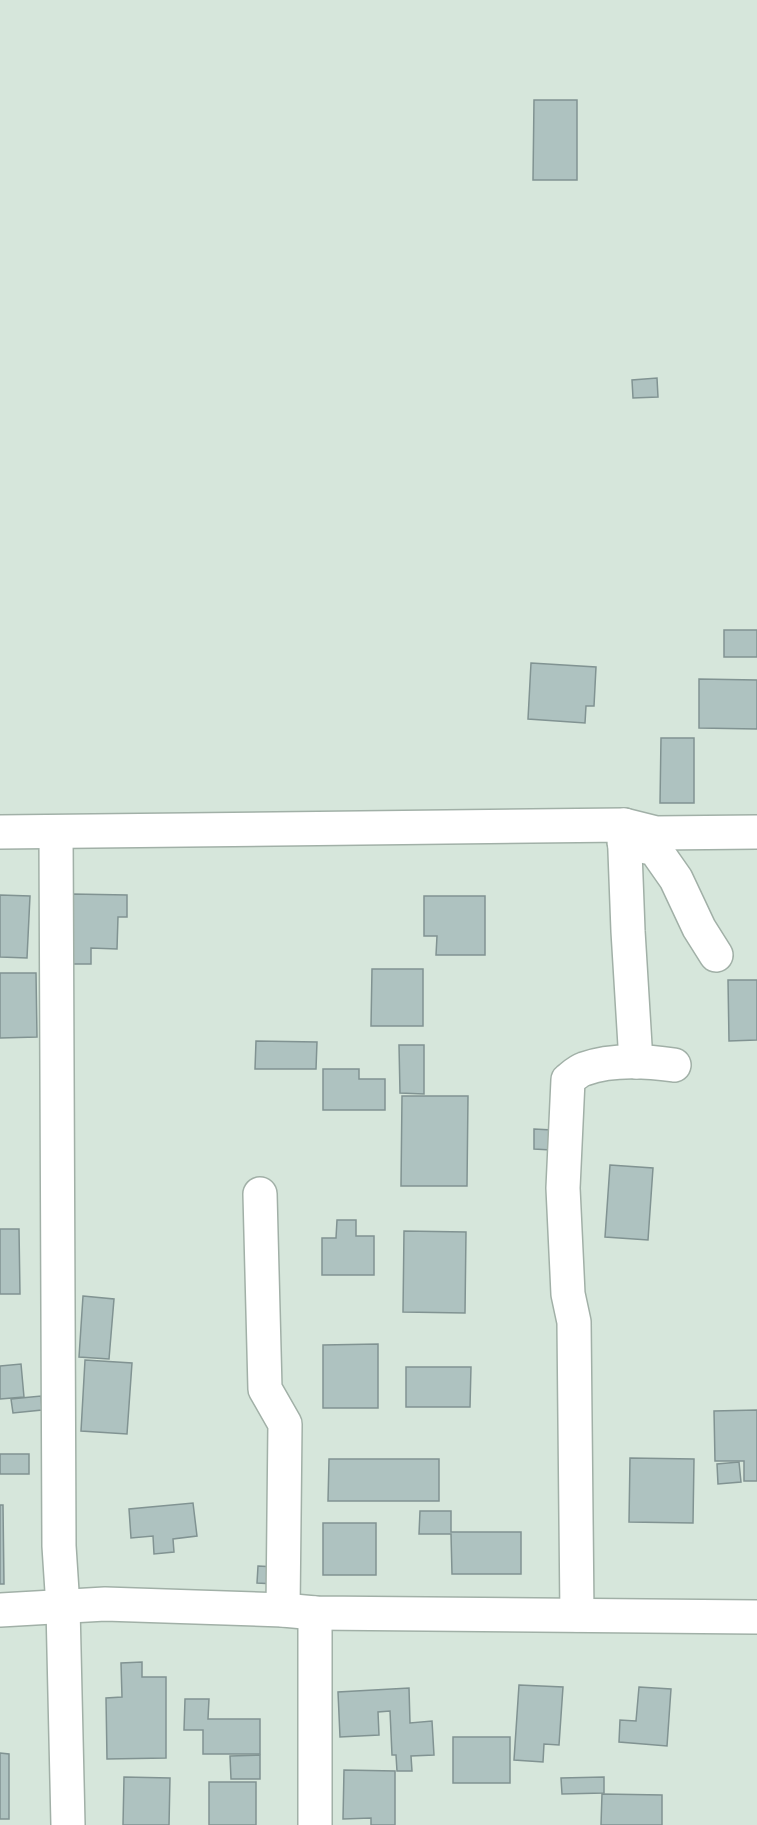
<svg xmlns="http://www.w3.org/2000/svg" width="757" height="1825" font-family="Lora,serif">
  <style>
    .building { fill: #aec2c0; stroke: #819392; stroke-width: 1.5 }
    .lines { fill: none; stroke-linecap: round; stroke-linejoin: round }
    .minor-casing { stroke: #a1b0a7; stroke-width: 36 }
    .minor { stroke: #fff; stroke-width: 33 }
  </style>
  <rect width="100%" height="100%" fill="#d6e6db"/>
  <!-- building -->
  <g class="building">
    <path d="M534 100H577V180H533Z"/>
    <path d="M657 378 658 397 633 398 632 380Z"/>
    <rect x="724" y="630" width="33" height="27"/>
    <path d="M531 663 596 667 594 706H586L585 723 528 719Z"/>
    <path d="M699 679 757 680V729L699 728Z"/>
    <path d="M661 738H694V803H660Z"/>
    <path d="M72 894 127 895V917H118L117 949 91 948V964H71Z"/>
    <path d="M0 895 30 896 27 958 0 957Z"/>
    <path d="M424 896H485V955H436L437 936H424Z"/>
    <path d="M372 969H423V1026H371Z"/>
    <path d="M0 973H36L37 1037 0 1038Z"/>
    <path d="M728 980H757V1040L729 1041Z"/>
    <path d="M256 1041 317 1042 316 1069H255Z"/>
    <path d="M399 1045H424V1094L400 1093Z"/>
    <path d="M323 1069H359V1079H385V1110H323Z"/>
    <path d="M402 1096H468L467 1186H401Z"/>
    <path d="M534 1129 552 1130 551 1150 534 1149Z"/>
    <path d="M610 1165 653 1168 648 1240 605 1237Z"/>
    <path d="M337 1220H356V1236H374V1275H322V1238H336Z"/>
    <path d="M0 1229H19L20 1294H0Z"/>
    <path d="M404 1231 466 1232 465 1313 403 1312Z"/>
    <path d="M83 1296 114 1299 109 1359 79 1357Z"/>
    <path d="M378 1344V1408H323V1345Z"/>
    <path d="M85 1360 132 1363 127 1434 81 1431Z"/>
    <path d="M21 1364 24 1397 0 1399V1366Z"/>
    <path d="M406 1367H471L470 1407H406Z"/>
    <path d="M41 1396 42 1410 13 1413 11 1399Z"/>
    <path d="M757 1410V1481H744V1461H715L714 1411Z"/>
    <rect x="0" y="1454" width="29" height="20"/>
    <path d="M630 1458 694 1459 693 1523 629 1522Z"/>
    <path d="M329 1459H439V1501H328Z"/>
    <path d="M739 1462 741 1482 718 1484 717 1464Z"/>
    <path d="M193 1503 197 1536 173 1539 174 1552 154 1554 153 1536 131 1538 129 1509Z"/>
    <path d="M0 1505H3L4 1584H0Z"/>
    <path d="M420 1511H451V1532H521V1574H452L451 1534H419Z"/>
    <rect x="323" y="1523" width="53" height="52"/>
    <path d="M258 1566 276 1567 275 1584 257 1583Z"/>
    <path d="M142 1662V1677H166V1758L107 1759 106 1698 122 1697 121 1663Z"/>
    <path d="M519 1685 563 1687 559 1745 544 1744 543 1762 514 1760Z"/>
    <path d="M639 1687 671 1689 667 1746 619 1742 620 1720 636 1721Z"/>
    <path d="M409 1688 410 1723 432 1721 434 1755 411 1756 412 1771H397L396 1755H392L390 1711 378 1712 379 1735 340 1737 338 1692Z"/>
    <path d="M185 1699H209L208 1719H260V1754H203V1730H184Z"/>
    <rect x="453" y="1737" width="57" height="46"/>
    <path d="M0 1753 9 1754V1819H0Z"/>
    <path d="M260 1755V1779H231L230 1756Z"/>
    <path d="M344 1770 395 1771V1825H371V1818L343 1819Z"/>
    <path d="M124 1777 170 1778 169 1825H123Z"/>
    <path d="M604 1777V1793L562 1794 561 1778Z"/>
    <rect x="209" y="1782" width="47" height="43"/>
    <path d="M602 1794 662 1795V1825H601Z"/>
  </g>
  <g class="lines">
    <defs>
      <g id="minor">
        <path d="M624 825 628 931 636 1062"/>
        <path d="M0 832 624 825 656 833 757 832"/>
        <path d="M56 832 59 1546 63 1607 68 1825"/>
        <path d="M624 842 655 849 676 879 699 928 716 955"/>
        <path d="M260 1194 265 1389 285 1424 283 1610"/>
        <path d="M0 1610 105 1604 283 1610 315 1613 757 1617"/>
        <path d="M315 1613V1825"/>
        <path d="M577 1615 574 1322 568 1294 563 1188 568 1080C573 1076 578 1071 584 1069 611 1059 646 1061 674 1065"/>
      </g>
    </defs>
    <!-- minor casing -->
    <use href="#minor" class="minor-casing"/>
    <!-- minor -->
    <use href="#minor" class="minor"/>
  </g>
</svg>
